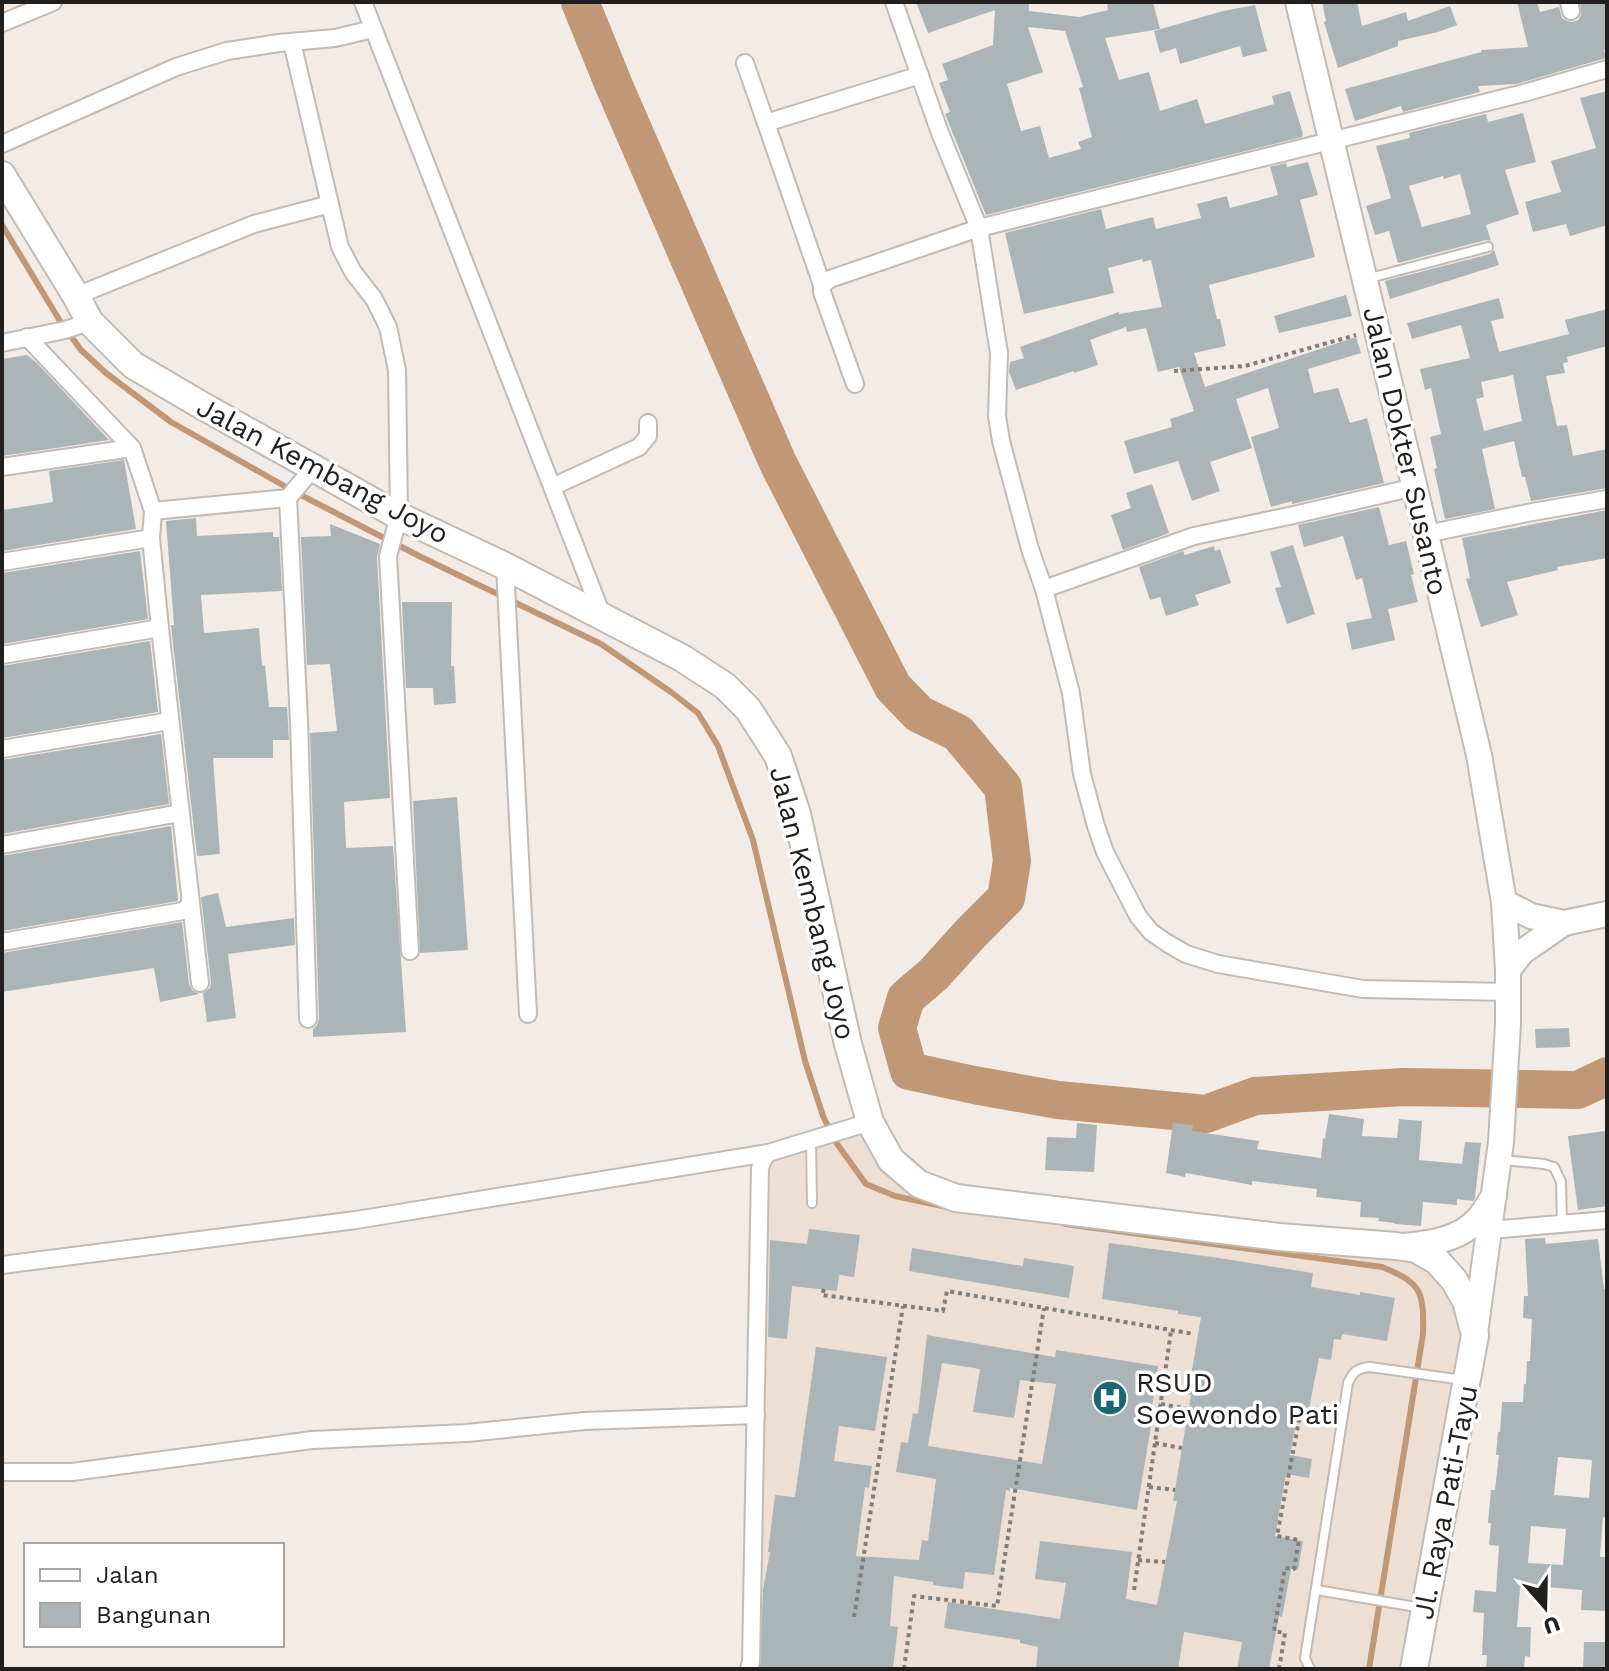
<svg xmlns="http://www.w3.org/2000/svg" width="1609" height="1671" font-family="'Work Sans',sans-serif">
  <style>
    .built { fill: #eddfd4 }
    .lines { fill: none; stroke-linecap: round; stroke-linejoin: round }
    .stream { stroke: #c09876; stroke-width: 6 }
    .river { stroke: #c09876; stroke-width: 38 }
    .building { fill: #abb5b7; fill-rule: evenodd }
    .lane-casing { stroke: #c2bbb5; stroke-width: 12 }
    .street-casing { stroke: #c2bbb5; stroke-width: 20 }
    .secondary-casing { stroke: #c2bbb5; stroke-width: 28 }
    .primary-casing { stroke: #c2bbb5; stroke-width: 30 }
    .path { stroke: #827d79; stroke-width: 4; stroke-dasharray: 4 4; stroke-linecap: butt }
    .lane { stroke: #fff; stroke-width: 8 }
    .street { stroke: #fff; stroke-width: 16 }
    .secondary { stroke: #fff; stroke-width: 24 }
    .primary { stroke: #fff; stroke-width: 26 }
    .labels { text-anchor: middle; stroke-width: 7; stroke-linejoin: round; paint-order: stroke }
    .street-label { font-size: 28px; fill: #22201e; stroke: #fff }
    .poi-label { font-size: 28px; fill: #22201e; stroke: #fff; text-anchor: start }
  </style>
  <rect width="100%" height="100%" fill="#f3ebe5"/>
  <!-- built -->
  <path class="built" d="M870 1122 919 1184 1437 1261 1475 1335 1414 1669H749L763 1160Z"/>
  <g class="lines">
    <!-- stream -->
    <g class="stream">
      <path d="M2 225 60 321 81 350 106 373 171 422 295 492 421 557 601 644 671 692 698 713 718 746 753 840 805 1061 823 1116 835 1141 866 1184 895 1196 947 1207"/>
      <path d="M1065 1224 1382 1267C1422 1283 1424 1292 1423 1334L1369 1669"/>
    </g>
    <!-- river -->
    <path class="river" d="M580 2 615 88 778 463 893 687 919 714 958 733 1003 787 1012 861 1006 898 971 933 934 974 906 998 897 1028 909 1071 974 1085 1058 1100 1206 1114 1255 1096 1404 1087 1578 1090 1607 1076"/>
  </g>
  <!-- building -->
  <g class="building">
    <path d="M916 2H1009L1029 4V11L1079 17 1108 10 1107 2H1153L1160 29 1105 38 1119 80 1149 72 1160 111 1197 99 1205 124 1274 104 1272 96 1290 91 1303 134 1302 137 986 215 945 114 950 112 939 83 948 80 942 64 993 45 995 10 928 33ZM1028 27 1065 31 1083 87 1079 88 1092 137 1078 142 1081 149 1049 158 1040 126 1021 131 1007 84 1043 72Z"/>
    <path d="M1322 2H1357L1362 26 1406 12 1408 21 1450 6 1457 25 1438 32 1398 41V46L1338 68 1324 22 1326 21Z"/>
    <path d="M1517 2H1537L1540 12 1559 7 1562 18 1567 21 1573 22 1578 20 1581 15 1580 2H1607V49L1604 50 1606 58 1516 84 1478 86 1480 92 1403 112 1401 106 1355 121 1345 89 1481 52V50L1528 47Z"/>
    <path d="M1255 5 1267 51 1243 57 1240 46 1180 64 1176 48 1160 53 1154 31 1223 11Z"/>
    <path d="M1607 91V225L1570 236 1566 224 1533 232 1525 202 1561 192 1551 161 1596 148 1580 98Z"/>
    <path d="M1523 113 1536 162 1505 170 1519 214 1486 225 1491 241 1486 240 1398 263 1389 231 1375 235 1366 206 1391 198 1376 146 1410 138 1409 133 1486 114 1488 122ZM1460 174 1471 214 1422 227 1409 186 1443 176 1444 179Z"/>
    <path d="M1308 162 1318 195 1300 200 1315 257 1209 285 1217 319H1220L1226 346 1194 353 1205 387 1356 337 1361 353 1308 369 1314 393 1338 388 1350 423 1367 418 1384 483 1292 504V501L1271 507 1251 437 1279 428 1268 388 1236 399 1252 448 1210 462 1220 491 1192 501 1178 461 1134 474 1124 441 1172 427 1170 419 1194 411 1179 367 1158 372 1146 328 1127 332 1126 327 1090 340 1098 365 1074 373V371L1016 390 1009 372 1010 362 1024 358 1020 347 1119 312V314L1162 307 1151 260 1143 262 1142 259 1108 268 1114 293 1024 314 1005 233 1101 209 1106 229 1153 217 1156 229 1201 218 1197 204 1227 196 1230 208 1278 195 1270 167 1286 163 1287 167Z"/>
    <path d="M1494 250 1499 265 1390 299 1385 281 1490 254Z"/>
    <path d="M1346 295 1352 316 1279 333 1274 316Z"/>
    <path d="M1499 298 1504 318 1491 321 1499 352 1569 334 1565 320 1607 309V346L1567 357 1568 362 1563 363 1565 373 1546 376 1557 426 1567 425 1573 456 1607 449V488L1531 501 1525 477H1522L1514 441 1482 449 1495 509 1445 519 1434 469 1437 468 1430 437 1441 434 1431 388 1425 390 1420 369 1470 358 1461 325 1412 339 1407 323ZM1513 375 1522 421 1484 431 1476 399 1484 397 1481 382Z"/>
    <path d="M27 355 38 364 109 440 2 456V359Z"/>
    <path d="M124 460 136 529 2 551V510L53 502 49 471Z"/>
    <path d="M1152 484 1169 533 1123 550 1111 515 1131 508 1126 493Z"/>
    <path d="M1379 507 1389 545 1406 541 1414 574 1411 575 1418 602 1388 609 1395 640 1352 650 1346 623 1372 618 1362 578 1356 580 1343 536 1304 547 1298 525Z"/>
    <path d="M1607 510V558L1557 567 1558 570 1507 582 1518 615 1481 627 1466 579 1470 578 1462 538Z"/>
    <path d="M196 518 197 536 273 532V537H279L282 591 201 595 204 633 259 628 262 666 265 665 269 707H287L289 740H273V758H213L220 854 197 856 171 625H174L166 521Z"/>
    <path d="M330 524 380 544 377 557 390 798 344 802 346 848 393 846 406 1032 313 1037V1029L317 1025 319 1019 310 733 337 731 330 664 307 665 301 537 331 536Z"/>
    <path d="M1293 545 1315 614 1287 624 1275 588 1281 587 1270 552Z"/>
    <path d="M1214 546 1215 551 1220 549 1231 583 1195 595 1199 605 1166 616 1160 597 1150 600 1139 567 1183 551 1185 555Z"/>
    <path d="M140 551 148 619 2 644V573Z"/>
    <path d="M402 602H452L451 666H454L456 703 434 705 433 688H406Z"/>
    <path d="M150 641 158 712 2 738V666Z"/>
    <path d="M161 734 169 804 2 834V760Z"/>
    <path d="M457 797 468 950 420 953 413 801Z"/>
    <path d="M171 826 178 901 2 931V856Z"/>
    <path d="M218 893 226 927 294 918 295 945 228 954 236 1018 207 1022 203 993 210 988 211 982 201 897Z"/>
    <path d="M182 922 189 984 192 990 199 994 160 1002 154 968 2 992V953Z"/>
    <path d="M1569 1028 1570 1047 1536 1048 1535 1029Z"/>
    <path d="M1329 1114 1364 1119 1362 1136 1397 1138 1399 1119 1422 1121 1419 1160 1462 1164 1465 1142 1481 1143 1475 1198 1473 1201 1457 1199V1205L1423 1202 1421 1226 1395 1224V1223L1378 1221 1379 1218 1360 1217 1361 1202 1316 1197 1317 1189 1252 1181V1185L1186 1173 1185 1177 1166 1173 1173 1123 1193 1125 1192 1131 1259 1141 1257 1149 1321 1158 1323 1138 1325 1139Z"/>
    <path d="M1077 1123 1097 1125 1094 1172 1045 1170 1047 1137 1076 1138Z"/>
    <path d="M1605 1131 1607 1148V1206L1578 1210 1568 1136Z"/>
    <path d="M809 1229 860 1235 854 1277 839 1275 837 1291 792 1286 787 1339 768 1337 770 1240 807 1244Z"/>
    <path d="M1545 1238 1546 1244 1598 1239 1604 1289H1607V1518L1603 1517 1600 1557H1607V1611L1581 1610 1582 1590 1546 1587V1590L1520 1588 1517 1627H1531L1530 1657 1525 1656 1524 1669H1486L1487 1655H1482L1484 1613 1473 1612 1475 1590 1496 1592 1499 1546 1489 1545 1491 1523H1488L1491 1490H1495L1499 1455H1496L1498 1432H1500L1502 1402H1523L1524 1384H1526L1527 1361H1530L1532 1319 1523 1318 1524 1296H1528L1525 1239ZM1558 1457 1592 1460 1589 1498 1554 1495ZM1531 1526 1566 1529 1563 1565 1528 1563Z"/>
    <path d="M1109 1243 1212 1257 1313 1273 1311 1287 1360 1295V1292L1395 1298 1387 1341 1342 1334 1341 1340 1334 1339 1331 1360 1319 1358 1308 1414 1298 1412 1290 1455 1312 1459 1309 1478 1286 1474 1275 1536 1303 1541 1298 1570 1291 1569 1282 1617 1279 1616 1269 1669H1237L1242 1642 1184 1632 1178 1669H1036L1038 1647 1020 1643V1640L944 1628 948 1602 1060 1619 1066 1583 1035 1579 1040 1541 1132 1552 1126 1599 1157 1605 1177 1501H1173L1191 1395 1188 1394 1201 1317 1178 1314V1311L1102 1299Z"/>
    <path d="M912 1248 1023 1266 1024 1258 1074 1266 1069 1298 909 1271Z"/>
    <path d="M927 1335 1055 1357 1056 1350 1158 1366 1151 1414H1153L1137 1510 1010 1488V1491L1006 1490 994 1575 965 1572 963 1589 933 1585V1582L894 1576 890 1626 898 1627 893 1669H760L763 1590 770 1552H768L775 1495 795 1497 816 1347 887 1357 875 1431 839 1426 834 1461 872 1466 869 1488 865 1487 856 1556 919 1560 922 1540 928 1541 936 1479 896 1472 901 1442 908 1443 913 1413 918 1414ZM942 1363 980 1369 973 1412 1014 1418 1020 1380 1056 1384 1042 1464 928 1446Z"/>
    <path d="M1584 1642H1607V1669H1583Z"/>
  </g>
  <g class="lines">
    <defs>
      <g id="lane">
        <path d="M1366 279 1488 247"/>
        <path d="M811 1140 812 1203"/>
        <path d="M1503 1160 1544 1164 1554 1167 1561 1182 1562 1224"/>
        <path d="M1317 1590 1422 1608"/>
        <path d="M1310 1669 1305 1658 1348 1383C1353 1372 1357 1368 1370 1367L1463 1380"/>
      </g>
      <g id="street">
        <path d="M363 2 602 615"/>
        <path d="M894 2 940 133 979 228 999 353 997 416 1001 441 1030 549 1044 589 1071 693 1082 774 1096 826 1105 852 1138 916 1151 932 1167 943 1186 954 1218 964 1363 989 1508 992"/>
        <path d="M1569 2 1571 11"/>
        <path d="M2 23 53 2"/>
        <path d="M292 42 340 247 353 272 374 299 388 327 397 370 399 516 388 556 410 951"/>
        <path d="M745 63 766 123"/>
        <path d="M2 144 176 67 227 51 279 43 335 38 373 29"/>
        <path d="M822 285 766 123 920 75"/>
        <path d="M76 296 254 224 330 204"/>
        <path d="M27 337 132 448 153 511 151 538 160 628 200 983"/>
        <path d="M2 343 65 330 90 322"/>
        <path d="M855 384 822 292V285L830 279 979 228 1524 93 1607 69"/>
        <path d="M2 467 132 448"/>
        <path d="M552 487 639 447 648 436V423"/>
        <path d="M153 511 288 498"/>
        <path d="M1426 534 1527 513 1607 499"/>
        <path d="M2 562 151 538"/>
        <path d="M505 566 528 1014"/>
        <path d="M1044 589 1194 536 1289 516 1415 487"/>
        <path d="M2 655 160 628"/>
        <path d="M2 749 170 721"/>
        <path d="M2 845 180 813"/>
        <path d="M2 942 183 911 189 906 190 901"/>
        <path d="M308 1019 299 721 288 498 314 467"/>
        <path d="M1490 1230 1607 1220"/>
        <path d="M2 1265 356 1220 768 1153 870 1122"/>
        <path d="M2 1472H72L312 1440 467 1433 584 1421 756 1415"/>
        <path d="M749 1669 751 1662 760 1168 763 1160 768 1153"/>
      </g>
      <g id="secondary">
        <path d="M1298 2 1479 755 1504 902 1508 970V1024L1501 1142 1475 1333"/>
        <path d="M1504 902 1531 916 1564 923 1607 914"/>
        <path d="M1508 970 1522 952 1564 923"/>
        <path d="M1402 1246C1429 1244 1460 1240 1479 1218 1485 1211 1489 1203 1494 1196"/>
      </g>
      <path id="primary" d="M2 175 76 296 90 322 133 365 201 405 399 516 505 566 682 658 725 686 748 709 778 756 797 814 848 1044 870 1122 891 1160 919 1184 956 1198 1279 1237 1396 1246 1416 1249 1437 1261 1454 1280 1466 1301 1475 1335 1414 1669"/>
    </defs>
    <!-- lane casing -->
    <use href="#lane" class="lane-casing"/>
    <!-- street casing -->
    <use href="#street" class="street-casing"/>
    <!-- secondary casing -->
    <use href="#secondary" class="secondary-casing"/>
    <!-- primary casing -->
    <use href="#primary" class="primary-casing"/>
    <!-- path -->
    <g class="path">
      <path d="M1174 371 1245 366 1356 335"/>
      <path d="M824 1289 822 1295 943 1311 947 1291 1194 1334"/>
      <path d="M1161 1404 1189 1409"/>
      <path d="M1155 1443 1182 1448"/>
      <path d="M1149 1487 1175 1490"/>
      <path d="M1138 1560 1165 1562"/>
      <path d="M1134 1590 1171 1331"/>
      <path d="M854 1617 903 1306"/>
      <path d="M904 1669 914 1596 997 1606 1044 1308"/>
      <path d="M1279 1669 1285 1633 1274 1631 1285 1568 1294 1569 1299 1540 1277 1536 1300 1415"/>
    </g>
    <!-- lane -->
    <use href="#lane" class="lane"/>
    <!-- street -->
    <use href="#street" class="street"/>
    <!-- secondary -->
    <use href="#secondary" class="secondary"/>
    <!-- primary -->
    <use href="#primary" class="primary"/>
  </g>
  <!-- icons -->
  <defs>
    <symbol id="hospital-disc" viewBox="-11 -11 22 22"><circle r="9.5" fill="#1a676f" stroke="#fff"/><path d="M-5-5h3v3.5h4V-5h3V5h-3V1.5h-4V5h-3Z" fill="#fff"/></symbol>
  </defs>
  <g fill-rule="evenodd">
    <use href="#hospital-disc" x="1090" y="1378" width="40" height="40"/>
  </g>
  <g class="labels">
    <!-- street labels -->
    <g class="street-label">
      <text transform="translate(1406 451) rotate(77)" y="10">Jalan Dokter Susanto</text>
      <text transform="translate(323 470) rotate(28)" y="10">Jalan Kembang Joyo</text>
      <text transform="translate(813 903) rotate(76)" y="10">Jalan Kembang Joyo</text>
      <text transform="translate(1445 1502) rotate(-79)" y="10">Jl. Raya Pati-Tayu</text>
    </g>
    <!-- poi labels -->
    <g class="poi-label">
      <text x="1136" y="1392">RSUD<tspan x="1136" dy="32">Soewondo Pati</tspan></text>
    </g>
  </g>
  <!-- border -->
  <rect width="1609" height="1671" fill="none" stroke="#22201e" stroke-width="8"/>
  <!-- legend -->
  <rect x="24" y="1543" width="260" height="104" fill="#ffffff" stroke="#a7a6a5" stroke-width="2"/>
  <rect x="40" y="1569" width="40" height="12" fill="#ffffff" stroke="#a7a6a5" stroke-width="2"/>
  <text x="96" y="1583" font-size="24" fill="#22201e">Jalan</text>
  <rect x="40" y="1603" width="40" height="24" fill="#abb5b7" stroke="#a7a6a5" stroke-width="2"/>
  <text x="96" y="1623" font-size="24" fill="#22201e">Bangunan</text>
  <!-- north arrow -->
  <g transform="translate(1545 1607) rotate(160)" stroke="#ffffff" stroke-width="6" paint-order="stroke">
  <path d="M0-6L14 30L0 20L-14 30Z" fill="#22201e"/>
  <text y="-12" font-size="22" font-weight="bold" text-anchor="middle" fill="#22201e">U</text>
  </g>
</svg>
